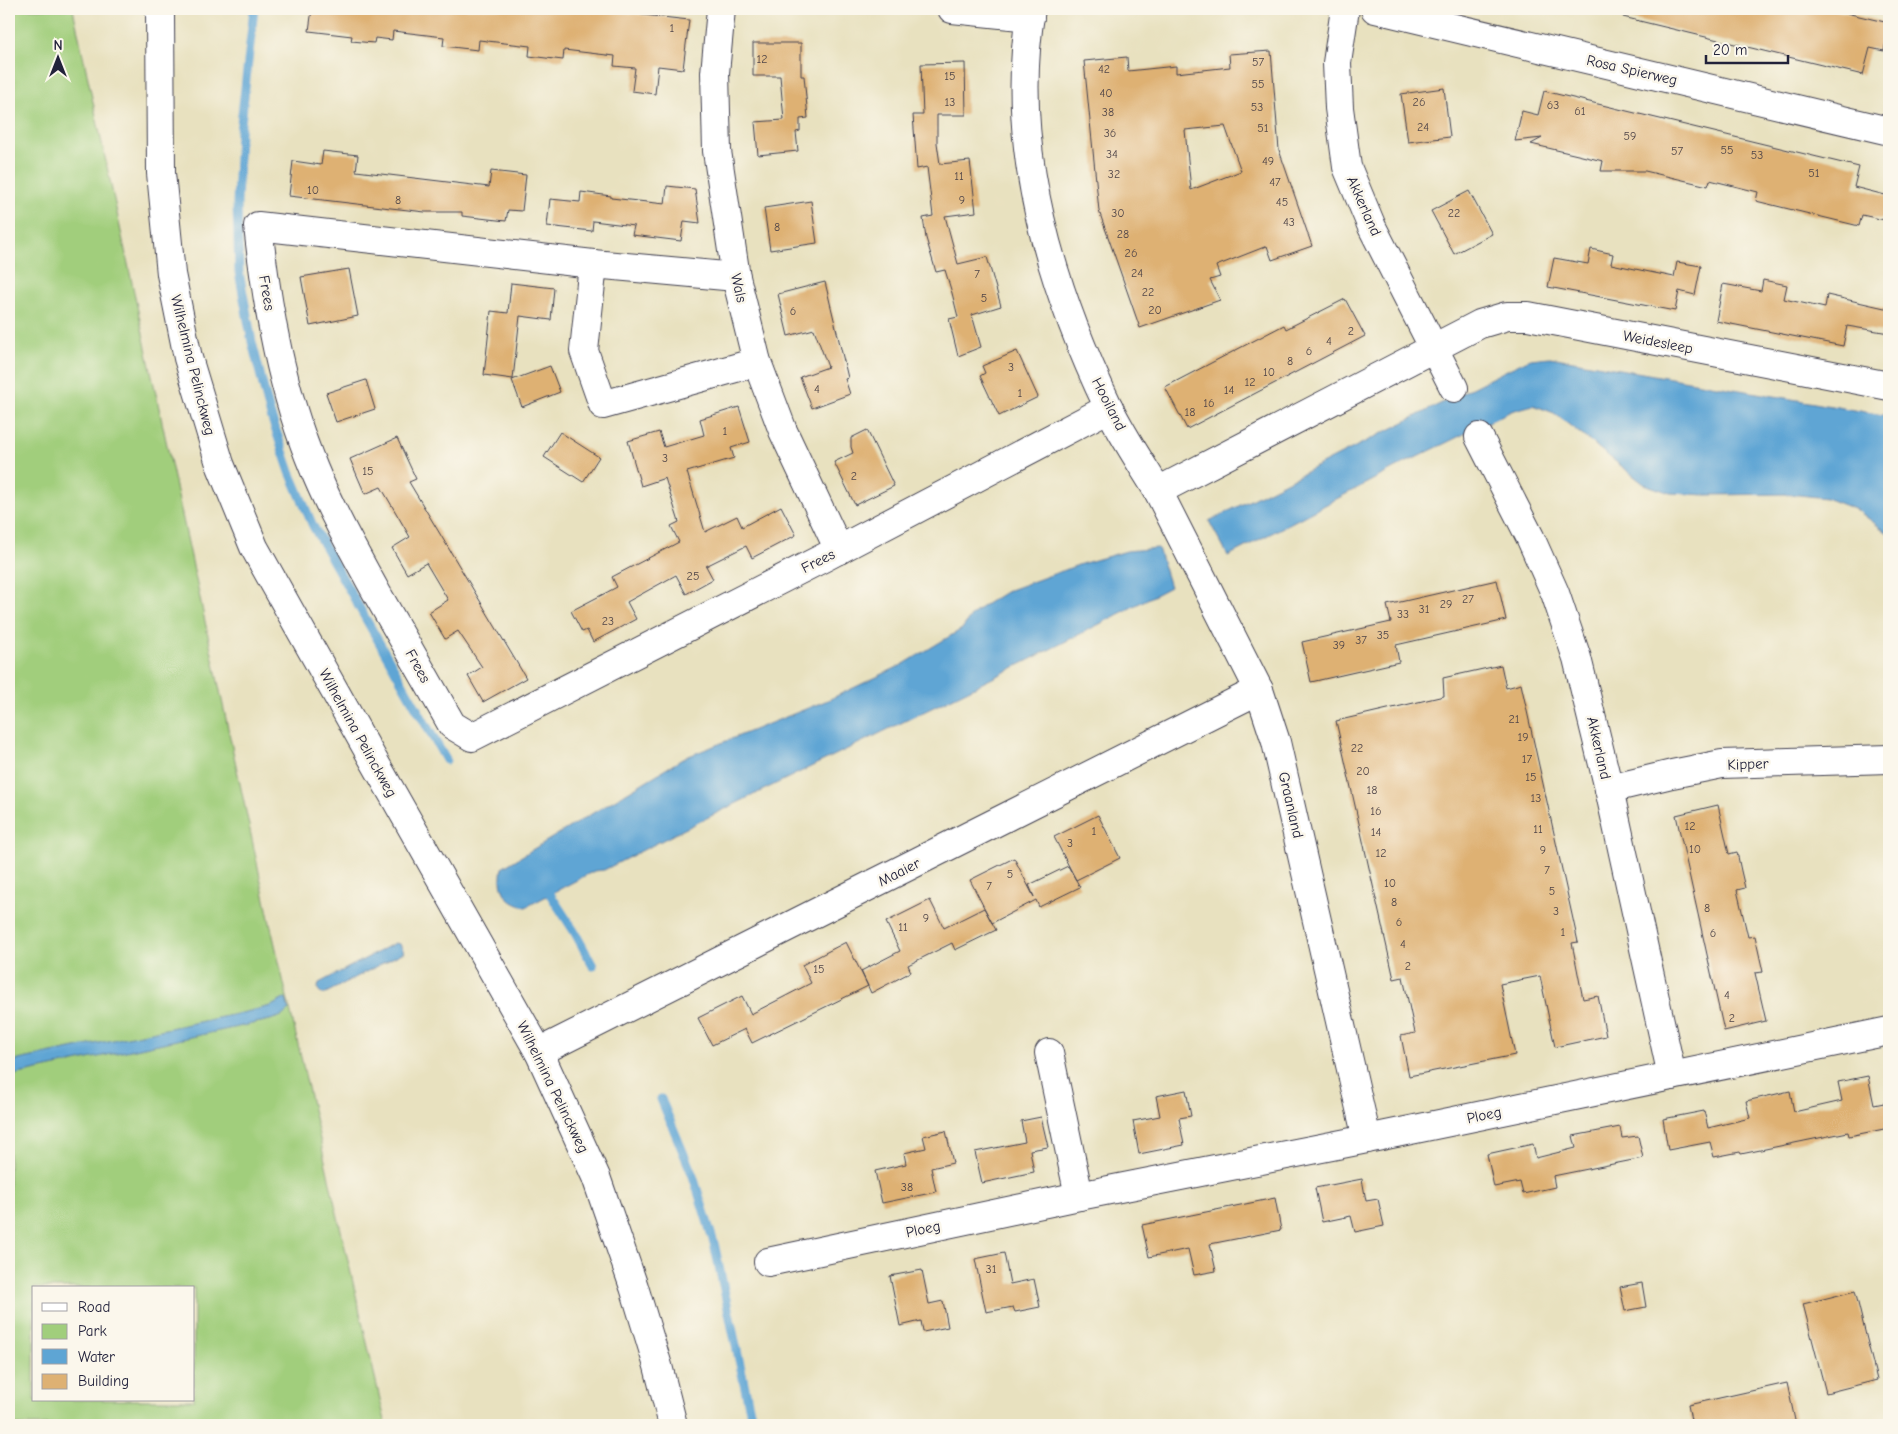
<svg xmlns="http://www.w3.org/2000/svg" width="1898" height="1434" font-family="'Comic Neue',sans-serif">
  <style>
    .green { fill: #a1ce7c; stroke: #62785c; fill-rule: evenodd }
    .water { fill: #5ea5d4; stroke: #406488 }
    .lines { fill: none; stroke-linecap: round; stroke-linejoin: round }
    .stream { stroke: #5ea5d4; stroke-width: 9 }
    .building { fill: #deb173; fill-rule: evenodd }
    .street-casing { stroke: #403f4f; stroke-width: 30 }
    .street { stroke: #fff; stroke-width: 28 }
    .labels { text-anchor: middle; stroke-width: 5; stroke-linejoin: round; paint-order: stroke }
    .number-label { font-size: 12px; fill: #514649 }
    .street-label { font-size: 15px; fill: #22223b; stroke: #fbf7ec }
  </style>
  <rect width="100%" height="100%" fill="#fbf7ec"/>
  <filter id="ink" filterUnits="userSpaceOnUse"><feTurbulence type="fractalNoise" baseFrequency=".02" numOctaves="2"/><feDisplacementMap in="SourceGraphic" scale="10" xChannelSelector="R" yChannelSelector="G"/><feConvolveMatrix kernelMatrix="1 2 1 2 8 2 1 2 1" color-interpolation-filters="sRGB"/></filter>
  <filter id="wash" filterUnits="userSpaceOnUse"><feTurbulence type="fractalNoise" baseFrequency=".0096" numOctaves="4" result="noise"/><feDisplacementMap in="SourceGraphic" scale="20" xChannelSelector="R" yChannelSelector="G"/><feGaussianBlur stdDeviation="1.12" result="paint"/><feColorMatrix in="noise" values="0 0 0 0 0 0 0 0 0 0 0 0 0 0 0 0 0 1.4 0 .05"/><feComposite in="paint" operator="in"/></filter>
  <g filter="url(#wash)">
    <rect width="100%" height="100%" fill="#e8e1bf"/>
    <!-- green -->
    <path class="green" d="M9 9H73L270 923 386 1425H9V1076L270 1020 289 1010 286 998 271 1006 246 1012 9 1062ZM34 1288H194V1400H34Z"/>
    <!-- water -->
    <g class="water">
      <path d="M1550 357 1889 416V534L1857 510 1826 498 1790 494 1706 495 1670 493 1644 484 1554 413 1533 405 1511 411 1403 464 1228 556 1209 521 1509 369 1530 359Z"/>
      <path d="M1158 548 1170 587C984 687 791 773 604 870L594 871 526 907C505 903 498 888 502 868L684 758 828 700 902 665 962 629 971 616 983 606 1007 591 1081 564 1127 551Z"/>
      <path d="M395 943 400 944 404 952 324 994 319 992 318 988 319 983Z"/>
      <path d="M286 998 289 1010 282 1016 270 1020 9 1076V1062L246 1012 271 1006Z"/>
    </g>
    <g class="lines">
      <!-- stream -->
      <g class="stream">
        <path d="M254 9 240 132 237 203 239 272 252 342 270 413 290 472 313 526 446 760"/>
        <path d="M550 894 574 931 593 966"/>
        <path d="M661 1099 693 1176 714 1243 753 1425"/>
      </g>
    </g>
    <g id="blocks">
      <!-- building -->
      <g class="building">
        <path d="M312 9H590L689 20 683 69 658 66 655 94 632 91 635 68 614 66 615 56 564 50 563 60 529 56 530 46 479 40 478 50 443 46 444 37 393 31 392 40 375 38 374 43 351 41 352 36 309 31Z"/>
        <path d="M1624 9H1829L1889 23V27L1884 51 1870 48 1863 75 1623 17Z"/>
        <path d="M753 43H801V76H804L808 118 800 119V131L796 132 798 151 758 155 755 122 784 120 780 76H753Z"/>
        <path d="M1271 51 1279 150 1312 246 1272 260 1267 246 1216 266 1220 277 1210 280 1220 300 1140 328 1099 211 1084 61 1127 57 1128 71 1176 66V73L1230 67 1229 54ZM1225 126 1241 171 1191 190 1185 130Z"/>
        <path d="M965 63 966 115H937V143L940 164 970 161 976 212 945 216 958 264 987 257 1001 306 972 315 981 347 958 356 949 319 958 317 952 293 945 270 936 272 926 238 923 218 933 216 927 167 917 169 913 115H923L921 64Z"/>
        <path d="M1444 88 1450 137 1408 142 1401 94Z"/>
        <path d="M1544 91 1859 167 1854 187 1889 196V221L1862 215 1859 226 1756 201 1758 192 1710 180 1708 186 1645 171H1601L1603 161 1531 144 1542 138 1515 141 1522 111 1538 115Z"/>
        <path d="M323 151 358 155 356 171 489 187 491 171 526 175 522 211 508 210 506 221 462 216V212H425L289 196 293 161 321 165Z"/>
        <path d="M667 186 695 189 700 223 684 221 681 241 632 235 634 226 593 221 592 231 547 226 550 199 580 202 581 192 611 196V198L665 204Z"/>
        <path d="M1469 191 1492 234 1454 254 1431 211Z"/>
        <path d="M811 201 817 243 770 250 764 208Z"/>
        <path d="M1591 249 1613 254 1611 264 1674 277 1677 262 1701 266 1695 295 1679 291 1675 311 1548 287 1554 258 1588 264Z"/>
        <path d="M349 269 358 316 310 326 301 277Z"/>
        <path d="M1763 280 1787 285 1784 299 1825 308 1827 295 1889 309V333L1847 326 1843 346 1716 321 1723 284 1761 291Z"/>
        <path d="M825 282 848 378 845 379 850 394 812 408 800 377 828 367 814 329 788 336 778 294Z"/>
        <path d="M511 283 554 288 551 320 520 316 513 379 484 375 491 311 508 313Z"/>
        <path d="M1345 299 1365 336 1187 429 1165 387 1284 325 1286 329Z"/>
        <path d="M1017 351 1038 397 999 416 980 376 985 373 982 366Z"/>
        <path d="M550 366 560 392 522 407 512 380Z"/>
        <path d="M366 380 375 409 336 422 326 393Z"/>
        <path d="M739 407 750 442 731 448 734 458 687 472 705 532 737 516 742 527 781 506 796 535 752 558 746 546 706 566 713 579 686 594 676 575 627 602 636 619 593 642 587 630 582 632 571 611 617 587 612 577 679 542 671 526 679 522 665 478 641 486 628 441 659 432 664 447 704 435 700 419Z"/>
        <path d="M867 430 894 486 855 505 834 462 853 453 851 447V438Z"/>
        <path d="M560 432 599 457 583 482 544 457Z"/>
        <path d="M397 438 416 479 409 482 526 678 483 702 468 676 482 667 458 631 445 639 429 612 448 600 426 563 407 574 392 548 410 537 381 487 365 494 350 459Z"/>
        <path d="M1497 580 1506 620 1396 645 1399 662 1311 682 1302 642 1391 622 1387 605Z"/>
        <path d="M1501 665 1506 688 1521 684 1578 942 1572 943 1583 999 1598 996 1606 1036 1555 1047 1540 976 1500 984 1515 1055 1409 1076 1401 1036 1415 1033 1403 977 1394 979 1336 721 1444 696 1443 678Z"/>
        <path d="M1718 805 1729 854 1737 852 1741 871 1745 888 1737 890 1748 937 1755 936 1763 972 1755 973 1766 1021 1724 1031 1676 815Z"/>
        <path d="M1098 815 1120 858 1076 880 1054 837Z"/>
        <path d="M1014 858 1034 897 1029 885 1068 866 1080 887 1039 907 1036 900 992 923 970 880Z"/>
        <path d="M930 900 944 928 984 908 996 930 955 950 952 943 908 965 911 972 871 993 861 971 900 951 886 922Z"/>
        <path d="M846 942 868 986 752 1043 745 1029 712 1045 698 1018 742 996 751 1014 811 983 802 965Z"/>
        <path d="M1868 1076 1874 1105 1889 1102V1128L1849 1136 1848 1132 1741 1154 1740 1152 1714 1157 1710 1142 1668 1150 1663 1119 1704 1111 1708 1128 1750 1118 1746 1101 1790 1091 1794 1112 1842 1101 1838 1082Z"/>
        <path d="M1186 1090 1191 1116 1179 1118 1184 1145 1139 1154 1133 1121 1160 1116 1156 1096Z"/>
        <path d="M1041 1117 1048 1147 1030 1150 1034 1172 982 1183 975 1152 1025 1142 1021 1121Z"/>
        <path d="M1620 1127 1622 1138 1638 1136 1643 1158 1553 1176 1555 1187 1523 1194 1520 1182 1494 1187 1487 1154 1533 1144 1536 1158 1576 1148 1573 1136Z"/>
        <path d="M946 1131 953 1163 931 1168 936 1192 882 1203 875 1171 906 1164 904 1153 926 1148 923 1136Z"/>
        <path d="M1362 1179 1366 1201 1378 1199 1384 1226 1355 1232 1351 1216 1322 1222 1315 1188Z"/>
        <path d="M1275 1198 1281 1230 1210 1244 1216 1271 1194 1275 1188 1249 1149 1257 1142 1225Z"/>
        <path d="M1004 1253 1010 1284 1034 1279 1040 1307 1015 1312 1013 1307 986 1312 975 1259Z"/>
        <path d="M922 1270 929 1304 943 1301 948 1327 923 1332 921 1321 900 1326 890 1276Z"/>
        <path d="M1642 1283 1646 1307 1625 1311 1620 1287Z"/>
        <path d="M1855 1291 1877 1380 1826 1393 1803 1304Z"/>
        <path d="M1787 1383 1796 1425H1692L1688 1405Z"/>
      </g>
    </g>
  </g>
  <g filter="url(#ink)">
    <use href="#blocks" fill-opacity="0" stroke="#403f4f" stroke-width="1"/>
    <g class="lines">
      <defs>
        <g id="street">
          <path d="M160 9 161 173 171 274 188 358 220 464 254 547 374 761 539 1052 596 1177 634 1287 658 1366 673 1425"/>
          <path d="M721 9 715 73 717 151 736 277 757 362 783 431 839 550"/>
          <path d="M952 9 1030 17"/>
          <path d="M1031 9C1008 144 1050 285 1108 406 1122 435 1141 463 1158 491L1480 324 1507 316H1528L1889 386"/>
          <path d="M1345 9 1337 63 1339 108 1347 167 1372 227 1454 388"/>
          <path d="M1375 9 1889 131"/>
          <path d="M593 264 584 351 603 405 757 362"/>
          <path d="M736 277 593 264 258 226C267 308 282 392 314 469 332 513 356 555 379 597 403 639 428 682 452 725L472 737 825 557 1109 408"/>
          <path d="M1479 437 1530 537 1555 593 1577 658 1609 789 1672 1076"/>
          <path d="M1158 491 1259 690 1276 742 1367 1139"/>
          <path d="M1609 789 1672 774 1722 764 1889 759"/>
          <path d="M539 1052 1259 690"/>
          <path d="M1049 1053 1079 1196"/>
          <path d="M768 1262 1079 1196 1367 1139 1889 1031"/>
        </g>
      </defs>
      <!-- street casing -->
      <use href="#street" class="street-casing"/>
      <!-- street -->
      <use href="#street" class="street"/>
    </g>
  </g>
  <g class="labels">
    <!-- number labels -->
    <g class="number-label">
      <text x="672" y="32">1</text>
      <text x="762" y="63">12</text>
      <text x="1258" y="66">57</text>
      <text x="1104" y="73">42</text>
      <text x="950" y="80">15</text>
      <text x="1258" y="88">55</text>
      <text x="1106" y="97">40</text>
      <text x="950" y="106">13</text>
      <text x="1419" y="106">26</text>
      <text x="1553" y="109">63</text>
      <text x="1257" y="111">53</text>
      <text x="1580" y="115">61</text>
      <text x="1108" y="116">38</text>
      <text x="1423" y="131">24</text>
      <text x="1263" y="132">51</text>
      <text x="1110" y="137">36</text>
      <text x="1630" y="140">59</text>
      <text x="1727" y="154">55</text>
      <text x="1677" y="155">57</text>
      <text x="1112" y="158">34</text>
      <text x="1757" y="159">53</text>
      <text x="1268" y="165">49</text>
      <text x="1814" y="177">51</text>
      <text x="1114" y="178">32</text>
      <text x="959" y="180">11</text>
      <text x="1275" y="186">47</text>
      <text x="313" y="194">10</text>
      <text x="398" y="204">8</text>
      <text x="962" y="204">9</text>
      <text x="1282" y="206">45</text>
      <text x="1118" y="217">30</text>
      <text x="1454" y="217">22</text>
      <text x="1289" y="226">43</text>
      <text x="777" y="231">8</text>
      <text x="1123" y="238">28</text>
      <text x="1131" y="257">26</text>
      <text x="1137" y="277">24</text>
      <text x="977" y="278">7</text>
      <text x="1148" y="296">22</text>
      <text x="984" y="302">5</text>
      <text x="1155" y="314">20</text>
      <text x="793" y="315">6</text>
      <text x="1351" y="335">2</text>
      <text x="1329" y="345">4</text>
      <text x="1309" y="355">6</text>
      <text x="1290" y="365">8</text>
      <text x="1011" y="371">3</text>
      <text x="1269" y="376">10</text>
      <text x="1250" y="386">12</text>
      <text x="817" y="393">4</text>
      <text x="1229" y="394">14</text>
      <text x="1020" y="397">1</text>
      <text x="1209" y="407">16</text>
      <text x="1190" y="416">18</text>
      <text x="725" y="435">1</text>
      <text x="665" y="462">3</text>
      <text x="368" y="475">15</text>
      <text x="854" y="480">2</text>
      <text x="693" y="580">25</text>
      <text x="1468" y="603">27</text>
      <text x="1446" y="608">29</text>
      <text x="1424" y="613">31</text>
      <text x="1403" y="618">33</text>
      <text x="608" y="625">23</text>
      <text x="1383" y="639">35</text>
      <text x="1361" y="644">37</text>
      <text x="1339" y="649">39</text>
      <text x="1514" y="723">21</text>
      <text x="1523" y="741">19</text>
      <text x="1357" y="752">22</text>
      <text x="1527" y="763">17</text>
      <text x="1363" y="775">20</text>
      <text x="1531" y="781">15</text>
      <text x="1372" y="794">18</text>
      <text x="1536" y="802">13</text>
      <text x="1376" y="815">16</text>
      <text x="1690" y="830">12</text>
      <text x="1538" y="833">11</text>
      <text x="1094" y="835">1</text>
      <text x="1376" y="836">14</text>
      <text x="1070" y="847">3</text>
      <text x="1695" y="853">10</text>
      <text x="1543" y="854">9</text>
      <text x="1381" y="857">12</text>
      <text x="1547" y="874">7</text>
      <text x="1010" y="878">5</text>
      <text x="1390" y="887">10</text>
      <text x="989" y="890">7</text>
      <text x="1552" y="895">5</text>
      <text x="1394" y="906">8</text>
      <text x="1707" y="912">8</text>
      <text x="1556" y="915">3</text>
      <text x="926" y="922">9</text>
      <text x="1399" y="926">6</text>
      <text x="903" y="931">11</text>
      <text x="1563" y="936">1</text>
      <text x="1713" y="937">6</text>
      <text x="1403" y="948">4</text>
      <text x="1408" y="970">2</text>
      <text x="819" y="973">15</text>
      <text x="1727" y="999">4</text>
      <text x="1732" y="1022">2</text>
      <text x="907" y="1191">38</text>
      <text x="991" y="1273">31</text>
    </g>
    <!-- street labels -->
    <g class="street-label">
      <text transform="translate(1632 70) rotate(13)" y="5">Rosa Spierweg</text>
      <text transform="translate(1364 206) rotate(66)" y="5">Akkerland</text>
      <text transform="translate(739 288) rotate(77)" y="5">Wals</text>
      <text transform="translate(267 293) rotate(80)" y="5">Frees</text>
      <text transform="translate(1658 342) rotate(11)" y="5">Weidesleep</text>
      <text transform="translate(193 365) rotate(76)" y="5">Wilhelmina Pelinckweg</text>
      <text transform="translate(1109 404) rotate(63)" y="5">Hooiland</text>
      <text transform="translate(818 561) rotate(-27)" y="5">Frees</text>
      <text transform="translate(418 666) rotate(61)" y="5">Frees</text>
      <text transform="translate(358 733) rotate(61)" y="5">Wilhelmina Pelinckweg</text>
      <text transform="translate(1599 748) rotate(77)" y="5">Akkerland</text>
      <text transform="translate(1748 764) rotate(-2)" y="5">Kipper</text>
      <text transform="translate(1291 805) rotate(77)" y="5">Graanland</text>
      <text transform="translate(899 872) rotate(-27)" y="5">Maaier</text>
      <text transform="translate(553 1087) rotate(64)" y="5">Wilhelmina Pelinckweg</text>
      <text transform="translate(1484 1115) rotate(-12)" y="5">Ploeg</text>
      <text transform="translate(923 1229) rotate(-12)" y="5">Ploeg</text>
    </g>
  </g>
  <!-- margin -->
  <rect width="1898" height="1434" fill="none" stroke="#fbf7ec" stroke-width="30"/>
  <!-- legend -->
  <rect x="32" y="1286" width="162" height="115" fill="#fbf7ec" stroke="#a4a2a5"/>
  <rect x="42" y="1303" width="25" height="8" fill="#ffffff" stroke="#a4a2a5"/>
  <text x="78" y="1312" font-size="15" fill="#22223b">Road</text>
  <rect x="42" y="1324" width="25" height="15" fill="#a1ce7c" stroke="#a4a2a5"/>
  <text x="78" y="1336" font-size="15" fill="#22223b">Park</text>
  <rect x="42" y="1349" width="25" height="15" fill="#5ea5d4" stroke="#a4a2a5"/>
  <text x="78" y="1362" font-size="15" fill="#22223b">Water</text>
  <rect x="42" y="1374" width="25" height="15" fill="#deb173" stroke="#a4a2a5"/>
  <text x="78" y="1386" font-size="15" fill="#22223b">Building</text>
  <!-- north arrow -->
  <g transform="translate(58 58)" stroke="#fbf7ec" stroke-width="4" paint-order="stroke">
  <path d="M0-4L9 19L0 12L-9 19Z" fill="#22223b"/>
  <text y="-8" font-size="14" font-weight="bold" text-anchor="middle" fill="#22223b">N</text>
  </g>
  <!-- scale -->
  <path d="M1706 55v8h82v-8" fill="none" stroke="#22223b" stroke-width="2.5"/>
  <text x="1713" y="55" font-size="15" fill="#22223b" stroke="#fbf7ec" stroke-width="4" paint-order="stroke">20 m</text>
</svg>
